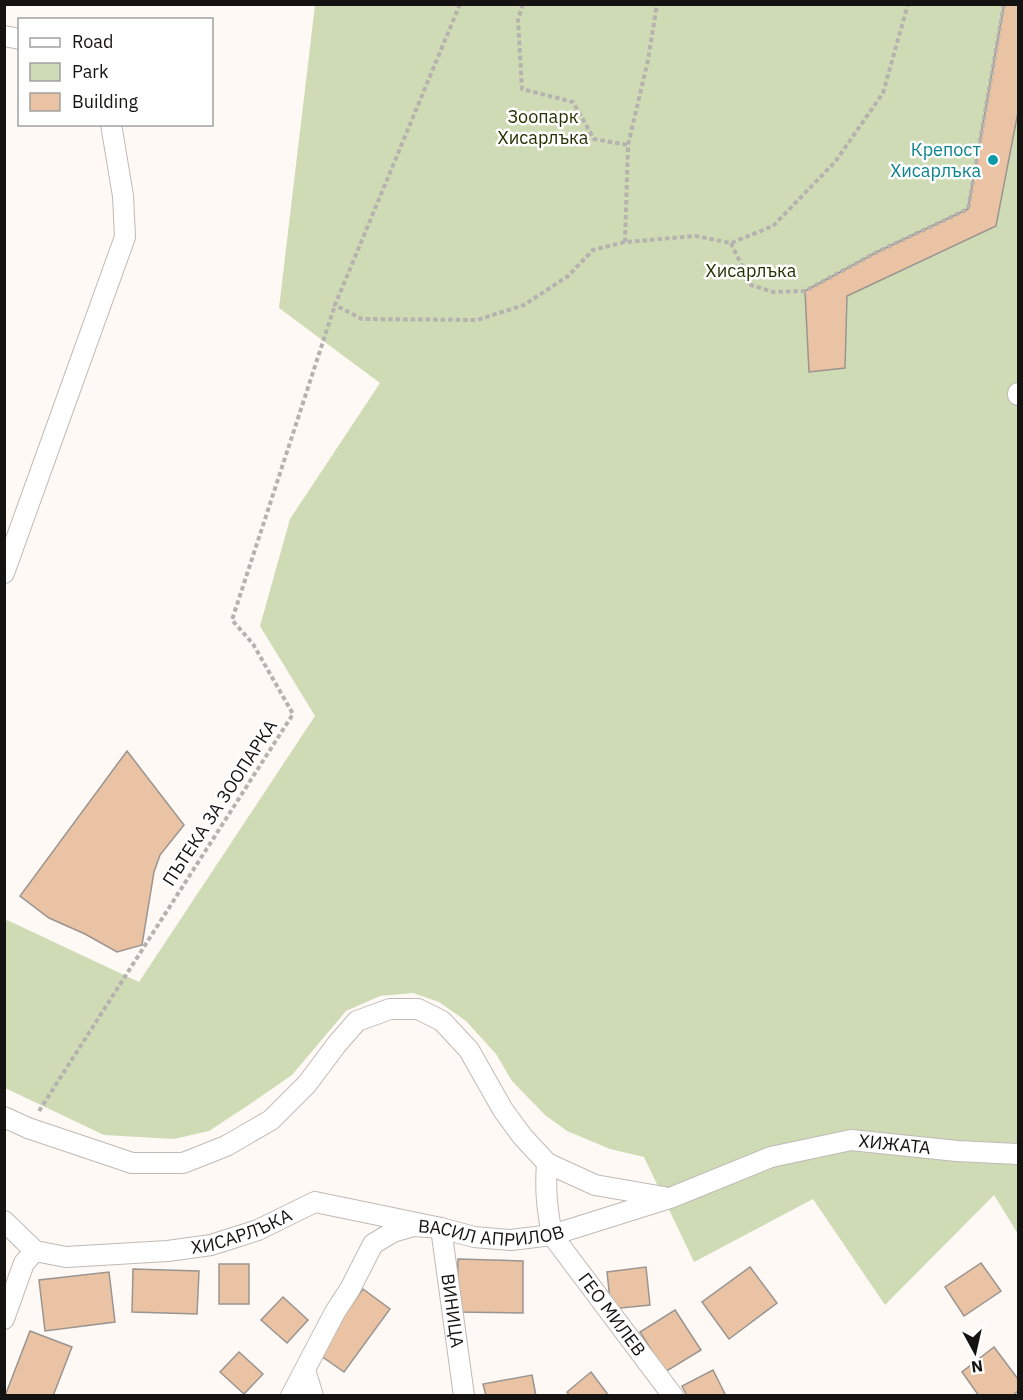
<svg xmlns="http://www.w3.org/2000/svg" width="1023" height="1400" font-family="'IBM Plex Sans',sans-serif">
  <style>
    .green { fill: #cedbb5 }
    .building { fill: #e9c3a3; stroke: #9a9591; stroke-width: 1.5 }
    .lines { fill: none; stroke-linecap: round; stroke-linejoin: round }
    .minor-casing { stroke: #c0bab6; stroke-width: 22 }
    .path { stroke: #b6b2af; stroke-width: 4; stroke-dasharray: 4.5 3; stroke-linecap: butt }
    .minor { stroke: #fff; stroke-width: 20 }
    .culture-dot { fill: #0f9aa8; stroke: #fff; stroke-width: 2 }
    .labels { text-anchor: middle; stroke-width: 5; stroke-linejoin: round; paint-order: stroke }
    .park-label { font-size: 18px; fill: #263100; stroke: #fff }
    .culture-label { font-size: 18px; fill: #0d838f; stroke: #fff; text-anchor: end }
    .street-label { font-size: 18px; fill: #151312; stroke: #fff }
  </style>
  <rect width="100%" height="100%" fill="#fef9f5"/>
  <!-- green -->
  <path class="green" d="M315 5H1018V1234L994 1195 885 1305 813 1199 694 1262 644 1157 610 1149 567 1131 545 1115 512 1081 496 1054 466 1021 439 1002 413 993 380 996 346 1011 292 1075 253 1102 209 1131 174 1139 104 1135 5 1088 4 926 7 920 139 982 315 716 260 626 290 519 380 383 279 308Z"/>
  <!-- building -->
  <g class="building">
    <path d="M1004 4H1018V112L996 226 847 296 845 368 809 372 805 291 877 252 968 209Z"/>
    <path d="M127 751 184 825 160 855 154 872 142 945 117 952 85 934 49 918 20 896Z"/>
    <path d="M458 1259 523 1261V1313L457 1312Z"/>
    <path d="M981 1263 1001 1291 964 1316 945 1287Z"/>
    <rect x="219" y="1264" width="30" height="40"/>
    <path d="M646 1267 650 1305 611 1309 607 1272Z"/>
    <path d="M750 1267 777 1303 729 1339 702 1302Z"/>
    <path d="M133 1269 199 1271 197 1314 132 1312Z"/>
    <path d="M109 1272 115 1322 45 1331 39 1280Z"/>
    <path d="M363 1289 390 1309 344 1372 317 1353Z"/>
    <path d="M283 1297 308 1320 287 1343 261 1320Z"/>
    <path d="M675 1310 701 1350 665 1372 640 1332Z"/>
    <path d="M30 1331 72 1347 53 1396H5Z"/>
    <path d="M994 1347 1018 1379V1391L1012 1396H979L962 1372Z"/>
    <path d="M239 1352 263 1374 244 1394 220 1372Z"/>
    <path d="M713 1370 726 1396H687L682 1386Z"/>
    <path d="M591 1372 609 1396H570L567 1392Z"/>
    <path d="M532 1375 536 1396H486L483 1384Z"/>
  </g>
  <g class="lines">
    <defs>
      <g id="minor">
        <path d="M4 36 20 39"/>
        <path d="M1018 393V395"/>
        <path d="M4 573 125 237 123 196 111 124"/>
        <path d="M4 1117 28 1128 132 1163H183L226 1146 271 1120 307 1084 337 1044 357 1021 390 1009H418L442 1021 469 1050 503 1110 522 1136 547 1163 595 1185 664 1197"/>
        <path id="s1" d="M547 1163C545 1191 547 1208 552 1235L673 1396"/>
        <path d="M4 1221 35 1251"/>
        <path id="s2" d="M35 1251 66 1257 168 1251 211 1245 258 1230 315 1202 441 1228 464 1396"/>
        <path d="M4 1319 24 1263 35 1251"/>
        <path d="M305 1370 313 1396"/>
        <path id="s3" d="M291 1396 335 1312 350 1289 373 1244 393 1232 414 1226 441 1228 474 1237 511 1240 552 1235 670 1198 771 1157 851 1140 957 1151 1018 1154"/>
      </g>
    </defs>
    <!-- minor casing -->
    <use href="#minor" class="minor-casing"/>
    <!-- path -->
    <g class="path">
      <path d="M460 4 335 305 362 319 477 320 524 305 568 276 593 250 625 242 696 236 731 243 773 226 835 162 883 93 908 4"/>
      <path d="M523 4 518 20 522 89 573 102 594 139 628 145"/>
      <path d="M625 242 628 145 648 60 657 4"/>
      <path d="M731 243 751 285 773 292 805 291 877 252 968 209 1004 4"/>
      <path d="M39 1111 293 714 253 644 232 620 335 305"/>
    </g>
    <!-- minor -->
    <use href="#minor" class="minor"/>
  </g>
  <!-- markers -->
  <circle class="culture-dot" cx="993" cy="160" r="6"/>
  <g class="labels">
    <!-- park labels -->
    <g class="park-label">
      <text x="543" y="123">Зоопарк<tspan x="543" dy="21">Хисарлъка</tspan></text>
      <text x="751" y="277">Хисарлъка</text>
    </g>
    <!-- culture labels -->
    <g class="culture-label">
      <text x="981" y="156">Крепост<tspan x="981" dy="21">Хисарлъка</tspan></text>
    </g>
    <!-- street labels -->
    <g class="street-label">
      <text transform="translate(220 803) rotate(-57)" y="6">ПЪТЕКА ЗА ЗООПАРКА</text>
      <text dy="6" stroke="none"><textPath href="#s3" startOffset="716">ХИЖАТА</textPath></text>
      <text dy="6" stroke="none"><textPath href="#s3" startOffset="296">ВАСИЛ АПРИЛОВ</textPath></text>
      <text dy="6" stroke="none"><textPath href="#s2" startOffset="210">ХИСАРЛЪКА</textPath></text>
      <text dy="6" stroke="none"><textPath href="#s2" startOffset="502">ВИНИЦА</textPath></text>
      <text dy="6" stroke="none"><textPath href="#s1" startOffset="172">ГЕО МИЛЕВ</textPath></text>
    </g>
  </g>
  <!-- border -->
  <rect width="1023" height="1400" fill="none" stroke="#151312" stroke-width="12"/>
  <!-- legend -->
  <rect x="18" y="18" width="195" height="108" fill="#ffffff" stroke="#a1a1a0" stroke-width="1.5"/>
  <rect x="30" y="38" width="30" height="9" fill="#ffffff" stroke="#a1a1a0" stroke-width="1.5"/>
  <text x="72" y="48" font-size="18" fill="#151312">Road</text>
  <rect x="30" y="63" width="30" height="18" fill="#cedbb5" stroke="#a1a1a0" stroke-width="1.5"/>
  <text x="72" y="78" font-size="18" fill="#151312">Park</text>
  <rect x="30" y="93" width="30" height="18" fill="#e9c3a3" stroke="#a1a1a0" stroke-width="1.5"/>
  <text x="72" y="108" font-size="18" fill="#151312">Building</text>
  <!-- north arrow -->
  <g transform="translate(975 1352) rotate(172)" stroke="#ffffff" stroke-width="4.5" paint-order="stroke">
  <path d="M0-4.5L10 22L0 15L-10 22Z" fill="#151312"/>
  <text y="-9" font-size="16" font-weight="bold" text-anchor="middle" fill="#151312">N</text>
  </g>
</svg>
